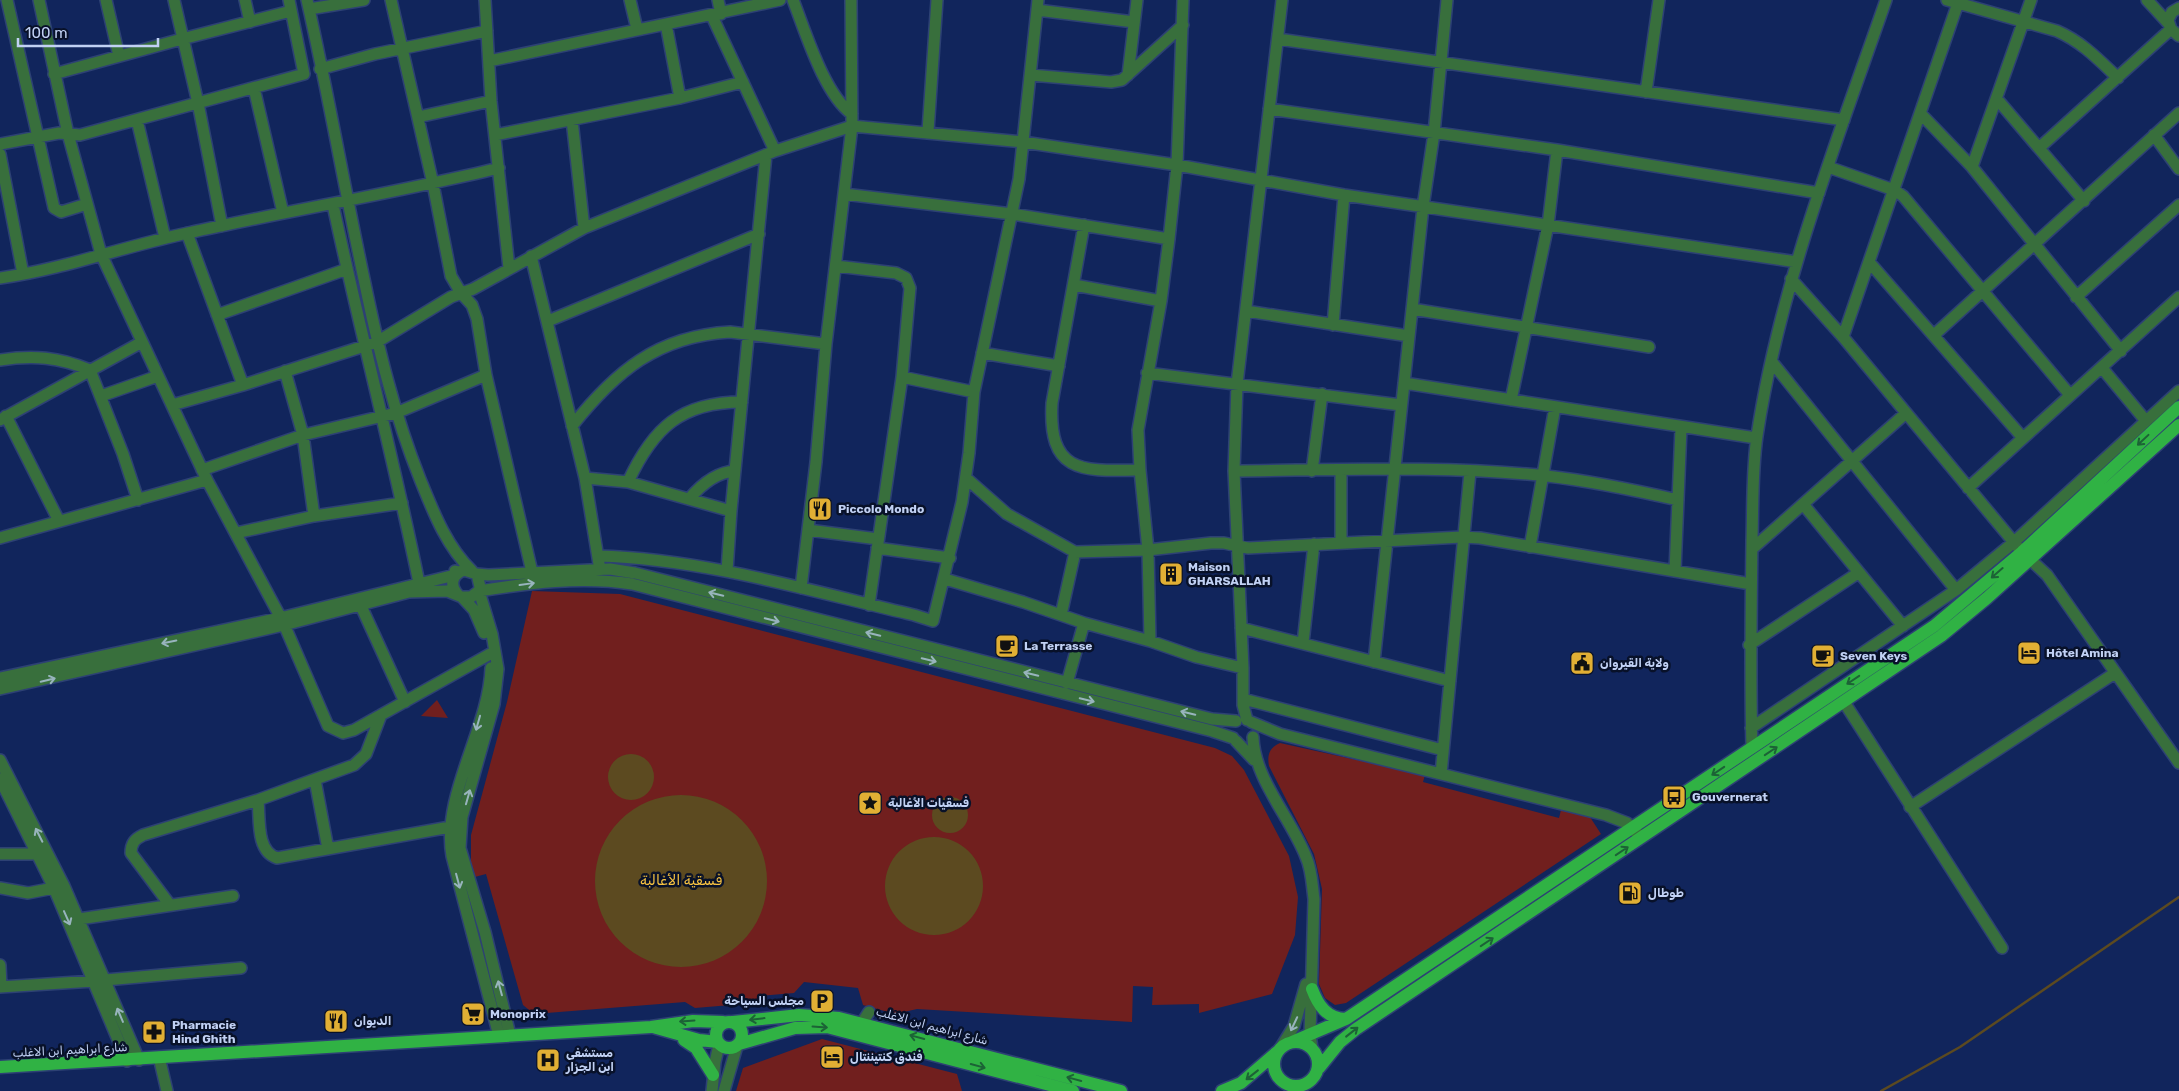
<svg xmlns="http://www.w3.org/2000/svg" width="2179" height="1091" font-family="Rubik,'Noto Naskh Arabic',sans-serif">
	<style>
		.green { fill: #711f1e }
		.water { fill: #5c4a20 }
		.lines { fill: none; stroke-linecap: round; stroke-linejoin: round }
		.stream { stroke: #5c4a20; stroke-width: 2.5 }
		.minor-casing { stroke: #2d4174; stroke-width: 14 }
		.major-casing { stroke: #2d4174; stroke-width: 15 }
		.minor { stroke: #386f3c; stroke-width: 11 }
		.major { stroke: #30b244; stroke-width: 12 }
		.oneway { stroke: #1c6236 }
		.oneway2 { stroke: #98b4bd }
		.labels { text-anchor: middle; dominant-baseline: central; stroke-width: 5; stroke-linejoin: round; paint-order: stroke }
		.poi-label { font-size: 12px; font-weight: bold; fill: #c1d1f4; stroke: #081129; text-anchor: start }
		.street-label { font-size: 12px; fill: #c1d1f4; stroke: #081129 }
		.water-label { font-size: 14px; font-style: italic; fill: #f9c442; stroke: #081129 }
	</style>
	<rect width="100%" height="100%" fill="#11255c"/>
	<path class="green" d="M532,591L620,594L1215,748L1232,756L1244,770L1289,856L1298,897L1295,935L1272,994L1199,1013V1004L1152,1005L1153,987L1133,986L1132,1022L917,1009L895,1014L863,1005L858,988L804,982L794,993L759,996L755,1003L695,1008L685,1002L534,1014L523,1005L486,874L471,878V835L507,702Z
		M437,700L448,718L421,716Z
		M1280,743L1425,775L1423,782L1559,818L1561,810L1590,817L1601,834L1346,1003L1335,1005L1325,998L1319,984L1322,889L1314,854L1269,766C1267,755 1269,748 1280,743Z
		M822,1039L957,1074L962,1091H736L743,1068Z"/>
	<path class="water" d="M608 777a23 23 0 1 1 46 0a23 23 0 1 1-46 0Z
		M595 881a86 86 0 1 1 172 0a86 86 0 1 1-172 0Z
		M932 815a18 18 0 1 1 36 0a18 18 0 1 1-36 0Z
		M885 886a49 49 0 1 1 98 0a49 49 0 1 1-98 0Z"/>
	<g class="lines">
		<path class="stream" d="M1881,1091L1960,1047L2179,897"/>
		<g class="minor-casing">
			<path id="minor" d="M7,0L54,208L61,212L87,204
				M39,0L68,134L101,254L207,480L283,622L328,726L343,733L354,730L490,654
				M106,0L119,56
				M174,0L198,103L222,226
				M245,0L250,22
				M307,0C328,92 344,186 364,279C378,347 394,414 420,479C433,511 446,546 472,571
				M391,0L433,184L451,276L461,293L472,305L477,319L486,375L532,572
				M485,0L491,101L509,268
				M630,0L637,29
				M718,0L721,14
				M793,0C806,33 824,94 852,114
				M1947,0L2057,31C2082,42 2098,59 2118,78
				M2147,0L2169,24
				M2179,8L2172,12L2168,20L2171,29L2179,36
				M309,9L364,0
				M1037,10L1134,22
				M712,16L775,151
				M666,24L680,98
				M1278,39L1844,120
				M489,61L780,0
				M320,69L375,54L487,31
				M54,74L182,39L291,11
				M1031,75L1111,82L1122,80L1183,25
				M1128,75L1137,0
				M254,88L283,213
				M1646,92L1659,0
				M1997,99L2084,201
				M1269,109L1557,150L1819,193
				M1921,114L1972,167L2121,351
				M418,117L491,101
				M137,120L165,238
				M572,120L584,228
				M928,131L937,0
				M495,135L680,98L743,82
				M2154,135L2179,169
				M0,144L59,133L80,135L304,74L289,0
				M2039,148L2171,29
				M0,154L23,274
				M1828,167L1894,190L1903,196L2070,395
				M1972,167L2031,0
				M844,194L1012,214L1169,239
				M333,205C360,331 393,456 419,583
				M1084,225L1052,403C1048,474 1082,471 1140,470
				M187,233L243,385
				M531,256L585,478L599,564
				M1870,263L2023,438
				M836,266L896,273L906,278L910,288L902,377L869,605
				M0,278C64,269 125,246 188,233C291,210 396,193 499,168
				M1791,279L1843,337L2022,552L2047,575L2179,763
				M1074,285L1161,301
				M2076,297L2179,205
				M1412,309L1649,347
				M1246,311L1409,336
				M217,315L347,269
				M548,321L759,234
				M1333,325L1344,195
				M1934,335L2179,113
				M1843,337L1958,3
				M982,353L1059,366
				M0,360C33,355 59,357 90,370L123,454L138,500
				M1772,362L1956,590
				M2102,368L2146,421
				M285,371L303,435L314,516
				M1147,373L1401,405
				M902,377L974,392
				M1404,383L1756,438
				M101,396L158,376
				M1511,400L1548,225L1557,150
				M172,405L243,385L377,342L451,297L473,289L584,228L775,151L852,126L1023,142L1177,165L1344,195L1797,262
				M6,416L59,521
				M0,420L142,342
				M572,426C615,372 657,336 730,332L826,344
				M202,470L303,435L396,413L486,375
				M1341,470V543
				M1234,471C1338,470 1443,465 1547,476C1591,481 1634,490 1678,500
				M1312,471L1322,394
				M585,478L628,482L731,511
				M966,478L1007,514L1075,552L1148,550L1211,543H1224L1248,548L1462,537L1480,538L1751,584
				M628,482C653,428 681,402 742,402
				M1968,488L2179,297
				M689,499C701,485 716,472 735,471
				M1803,504L1903,626
				M808,530L878,539
				M236,533L314,516L402,503
				M0,538L207,480
				M1530,547L1555,407
				M877,548L950,558
				M1752,549L1905,414
				M598,556C705,559 810,591 914,615L933,621L962,502L969,453L974,392L1019,179L1038,0
				M727,571L731,511L766,155
				M1675,571L1681,428
				M477,574L488,575L610,569L635,573L1212,719L1236,721
				M945,579L1023,602L1084,623L1150,641L1196,657L1243,668
				M801,588L816,462L826,344L852,126L851,0
				M462,597L474,610L484,633
				M361,606L405,702
				M1061,615L1075,552
				M1241,628L1450,681
				M1150,641L1148,550L1140,470L1138,430L1161,301L1169,239L1177,165L1183,0
				M1303,643L1314,544
				M1749,645L1858,573
				M1374,662L1423,207L1434,133L1447,0
				M491,668C489,728 441,796 452,856L499,1036
				M0,678L280,618L455,575V571
				M1067,683L1084,623
				M0,689L284,625L409,592L447,591L462,597H471L479,591L480,587L477,574L464,570C452,574 449,585 458,595
				M1243,699L1443,750
				M1844,702L2002,948
				M1247,720L1243,705V668L1234,471L1237,384L1282,0
				M1251,722L1280,734L1606,815L1627,823L1637,833
				M1751,728L1956,590L2014,542L2179,391
				M1253,737C1254,779 1291,818 1306,857C1312,870 1312,885 1314,899L1310,1035L1312,1048
				M1236,741L1254,760
				M1752,748C1750,679 1751,610 1752,540C1753,506 1752,470 1757,436C1779,288 1837,141 1886,0
				M0,760L64,886L139,1060
				M1441,774L1470,472
				M0,779L54,888L127,1061
				M315,780L328,849
				M258,800C260,820 256,851 277,858L450,827L457,828
				M1910,807L2115,673
				M0,854H43
				M0,888L28,893L54,888
				M170,905L131,853C131,843 135,839 143,835L258,800L354,765L366,754L381,715
				M79,919L233,896
				M0,965L1,987
				M0,987L94,981L241,968
				M862,1023L869,1012
				M510,1035L485,932L460,848L462,817L494,704L498,669L492,634L479,591C529,583 581,576 632,584L1212,731L1233,738
				M1280,1049L1294,1026L1306,984
				M159,1057L167,1091
				M712,1091L715,1062L719,1045
				M724,1091L737,1046"/>
		</g>
		<g class="major-casing">
			<path id="major" d="M1312,989C1318,1005 1327,1019 1346,1019
				M716 1035a13 13 0 1 1 26 0a13 13 0 1 1-26 0Z
				M733,1022L799,1015L839,1018L1121,1091
				M653,1027L699,1040L718,1042
				M684,1040L696,1048L713,1075
				M1274 1064a22 22 0 1 1 44 0a22 22 0 1 1-44 0Z
				M1292,1042L1346,1019L1934,626L2022,552L2179,407
				M739,1044L795,1028L827,1027L1073,1091
				M0,1067L651,1027L693,1021L723,1022
				M1319,1068L1340,1042L1356,1029L1941,636L1987,598L2179,425
				M1222,1091L1241,1083L1277,1052"/>
		</g>
		<use href="#minor" class="minor"/>
		<use href="#major" class="major"/>
	</g>
	<defs><path id="oneway-shaft" d="M-6 0H5M1.5-3L5.5 0L1.5 3" fill="none" stroke-width="1.6" stroke-linecap="round" stroke-linejoin="round" transform="scale(1.25)"/></defs>
	<g class="oneway">
		<use href="#oneway-shaft" transform="translate(2143 440) rotate(137)"/>
		<use href="#oneway-shaft" transform="translate(1997 573) rotate(139)"/>
		<use href="#oneway-shaft" transform="translate(1853 680) rotate(146)"/>
		<use href="#oneway-shaft" transform="translate(1771 751) rotate(-34)"/>
		<use href="#oneway-shaft" transform="translate(1718 771) rotate(146)"/>
		<use href="#oneway-shaft" transform="translate(1622 851) rotate(-34)"/>
		<use href="#oneway-shaft" transform="translate(1487 942) rotate(-34)"/>
		<use href="#oneway-shaft" transform="translate(757 1019) rotate(173)"/>
		<use href="#oneway-shaft" transform="translate(687 1021) rotate(176)"/>
		<use href="#oneway-shaft" transform="translate(820 1027) rotate(4)"/>
		<use href="#oneway-shaft" transform="translate(1352 1032) rotate(-38)"/>
		<use href="#oneway-shaft" transform="translate(917 1037) rotate(-165)"/>
		<use href="#oneway-shaft" transform="translate(978 1066) rotate(15)"/>
		<use href="#oneway-shaft" transform="translate(1252 1075) rotate(142)"/>
		<use href="#oneway-shaft" transform="translate(1074 1079) rotate(-165)"/>
	</g>
	<g class="oneway2">
		<use href="#oneway-shaft" transform="translate(527 584) rotate(-8)"/>
		<use href="#oneway-shaft" transform="translate(716 594) rotate(-166)"/>
		<use href="#oneway-shaft" transform="translate(772 620) rotate(14)"/>
		<use href="#oneway-shaft" transform="translate(873 634) rotate(-166)"/>
		<use href="#oneway-shaft" transform="translate(169 642) rotate(168)"/>
		<use href="#oneway-shaft" transform="translate(929 660) rotate(14)"/>
		<use href="#oneway-shaft" transform="translate(1031 674) rotate(-166)"/>
		<use href="#oneway-shaft" transform="translate(48 680) rotate(-13)"/>
		<use href="#oneway-shaft" transform="translate(1087 700) rotate(14)"/>
		<use href="#oneway-shaft" transform="translate(1188 713) rotate(-166)"/>
		<use href="#oneway-shaft" transform="translate(478 723) rotate(106)"/>
		<use href="#oneway-shaft" transform="translate(468 797) rotate(-74)"/>
		<use href="#oneway-shaft" transform="translate(39 835) rotate(-117)"/>
		<use href="#oneway-shaft" transform="translate(458 881) rotate(75)"/>
		<use href="#oneway-shaft" transform="translate(67 918) rotate(66)"/>
		<use href="#oneway-shaft" transform="translate(500 988) rotate(-105)"/>
		<use href="#oneway-shaft" transform="translate(120 1015) rotate(-113)"/>
		<use href="#oneway-shaft" transform="translate(1294 1024) rotate(115)"/>
	</g>
	<defs>
		<g id="restaurant-square" transform="scale(1.25)"><rect x="-9" y="-9" width="18" height="18" rx="4" fill="#e1af34" stroke="#081129"/><path d="M-5-6h1v4h1v-4h1v4h1v-4h1v5L-1.5 .5V6h-2V.5L-5-1ZM5-6V6H3V1.5H1.5Q1.5-4 5-6Z" fill="#111"/></g>
		<g id="building-square" transform="scale(1.25)"><rect x="-9" y="-9" width="18" height="18" rx="4" fill="#e1af34" stroke="#081129"/><path d="M-4-6H4V6H1V3H-1V6H-4ZM-2.5-4.3h1.7v1.8h-1.7ZM.8-4.3h1.7v1.8H.8ZM-2.5-1h1.7V.8h-1.7ZM.8-1h1.7V.8H.8Z" fill="#111"/></g>
		<g id="cafe-square" transform="scale(1.25)"><rect x="-9" y="-9" width="18" height="18" rx="4" fill="#e1af34" stroke="#081129"/><path d="M-5.5-4.5H6V0H3Q3 3.5 0 3.5H-2.5Q-5.5 3.5-5.5 0ZM3-3.2v2h1.7v-2ZM-6 4.5H4V6H-6Z" fill="#111"/></g>
		<g id="hotel-square" transform="scale(1.25)"><rect x="-9" y="-9" width="18" height="18" rx="4" fill="#e1af34" stroke="#081129"/><path d="M-6-4.5h1.5V1H6V5H4.5V3h-9V5H-6ZM-4 0a1.8 1.8 0 1 1 3.6 0ZM.5 0V-2.5h3Q6-2.5 6 0Z" fill="#111"/></g>
		<g id="civic-square" transform="scale(1.25)"><rect x="-9" y="-9" width="18" height="18" rx="4" fill="#e1af34" stroke="#081129"/><path d="M-.6-6.5H3V-4.5H.6V-3L4-1V1h2V6H-6V1h2V-1L-.6-3ZM-1.2 2.5V6h2.4V2.5Z" fill="#111"/></g>
		<g id="bus-square" transform="scale(1.25)"><rect x="-9" y="-9" width="18" height="18" rx="4" fill="#e1af34" stroke="#081129"/><path d="M-5-6H5V4H4V6H2V4H-2V6H-4V4H-5ZM-3.5-4V0h7V-4ZM-3.5 1.2v1.5H-2V1.2ZM2 1.2v1.5H3.5V1.2Z" fill="#111"/></g>
		<g id="sight-square" transform="scale(1.25)"><rect x="-9" y="-9" width="18" height="18" rx="4" fill="#e1af34" stroke="#081129"/><path d="M0-6L1.8-2.2L6-1.7L2.9 1.2L3.7 5.4L0 3.3L-3.7 5.4L-2.9 1.2L-6-1.7L-1.8-2.2Z" fill="#111"/></g>
		<g id="fuel-square" transform="scale(1.25)"><rect x="-9" y="-9" width="18" height="18" rx="4" fill="#e1af34" stroke="#081129"/><path d="M-5.5-6h7V0h2V4h1.3V-2.5L3-4.5l.8-.8L6-3V5H2.5V1h-1V6h-7ZM-4.2-4.7v3.2H.2V-4.7Z" fill="#111"/></g>
		<g id="parking-square" transform="scale(1.25)"><rect x="-9" y="-9" width="18" height="18" rx="4" fill="#e1af34" stroke="#081129"/><path d="M-3.5-5.5H1a3.5 3.5 0 0 1 0 7H-1V5.5H-3.5ZM-1-3.4V-.6H.8a1.4 1.4 0 0 0 0-2.8Z" fill="#111"/></g>
		<g id="supermarket-square" transform="scale(1.25)"><rect x="-9" y="-9" width="18" height="18" rx="4" fill="#e1af34" stroke="#081129"/><path d="M-6-5.5h2.5l.6 2H6L4.5 2H-2.5L-4.4-4H-6ZM-1.5 3.2a1.3 1.3 0 1 0 .1 0ZM3 3.2a1.3 1.3 0 1 0 .1 0Z" fill="#111"/></g>
		<g id="pharmacy-square" transform="scale(1.25)"><rect x="-9" y="-9" width="18" height="18" rx="4" fill="#e1af34" stroke="#081129"/><path d="M-2-6h4v4h4v4h-4v4h-4v-4h-4v-4h4Z" fill="#111"/></g>
		<g id="hospital-square" transform="scale(1.25)"><rect x="-9" y="-9" width="18" height="18" rx="4" fill="#e1af34" stroke="#081129"/><path d="M-5-5h3v3.5h4V-5h3V5h-3V1.5h-4V5h-3Z" fill="#111"/></g>
	</defs>
	<g fill-rule="evenodd">
		<use href="#restaurant-square" x="820" y="509"/>
		<use href="#building-square" x="1171" y="574"/>
		<use href="#cafe-square" x="1007" y="646"/>
		<use href="#hotel-square" x="2029" y="653"/>
		<use href="#cafe-square" x="1823" y="656"/>
		<use href="#civic-square" x="1582" y="663"/>
		<use href="#bus-square" x="1674" y="797"/>
		<use href="#sight-square" x="870" y="803"/>
		<use href="#fuel-square" x="1630" y="893"/>
		<use href="#parking-square" x="822" y="1001"/>
		<use href="#supermarket-square" x="473" y="1014"/>
		<use href="#restaurant-square" x="336" y="1021"/>
		<use href="#pharmacy-square" x="154" y="1032"/>
		<use href="#hotel-square" x="832" y="1057"/>
		<use href="#hospital-square" x="548" y="1060"/>
	</g>
	<g class="labels">
		<g class="poi-label">
			<text x="838" y="509">Piccolo Mondo</text>
			<text x="1188" y="567">Maison<tspan x="1188" dy="14">GHARSALLAH</tspan></text>
			<text x="1024" y="646">La Terrasse</text>
			<text x="2046" y="653">Hôtel Amina</text>
			<text x="1840" y="656">Seven Keys</text>
			<text x="1600" y="663">ولاية القيروان</text>
			<text x="1692" y="797">Gouvernerat</text>
			<text x="888" y="803">فسقيات الأغالبة</text>
			<text x="1648" y="893">طوطال</text>
			<text x="804" y="1001" text-anchor="end">مجلس السياحة</text>
			<text x="490" y="1014">Monoprix</text>
			<text x="354" y="1021">الديوان</text>
			<text x="172" y="1025">Pharmacie<tspan x="172" dy="14">Hind Ghith</tspan></text>
			<text x="566" y="1053">مستشفى<tspan x="566" dy="14">ابن الجزار</tspan></text>
			<text x="850" y="1057">فندق كنتيننتال</text>
		</g>
		<g class="street-label">
			<text transform="translate(932 1026) rotate(15)">شارع ابراهيم ابن الاغلب</text>
			<text transform="translate(70 1050) rotate(-3)">شارع ابراهيم ابن الاغلب</text>
		</g>
		<g class="water-label">
			<text x="681" y="880">فسقية الأغالبة</text>
		</g>
	</g>
	<path d="M18 38v8h140v-8" fill="none" stroke="#c1d1f4" stroke-width="2.5"/>
	<text x="25" y="38" font-size="15" fill="#c1d1f4" stroke="#081129" stroke-width="4" paint-order="stroke">100 m</text>
</svg>
